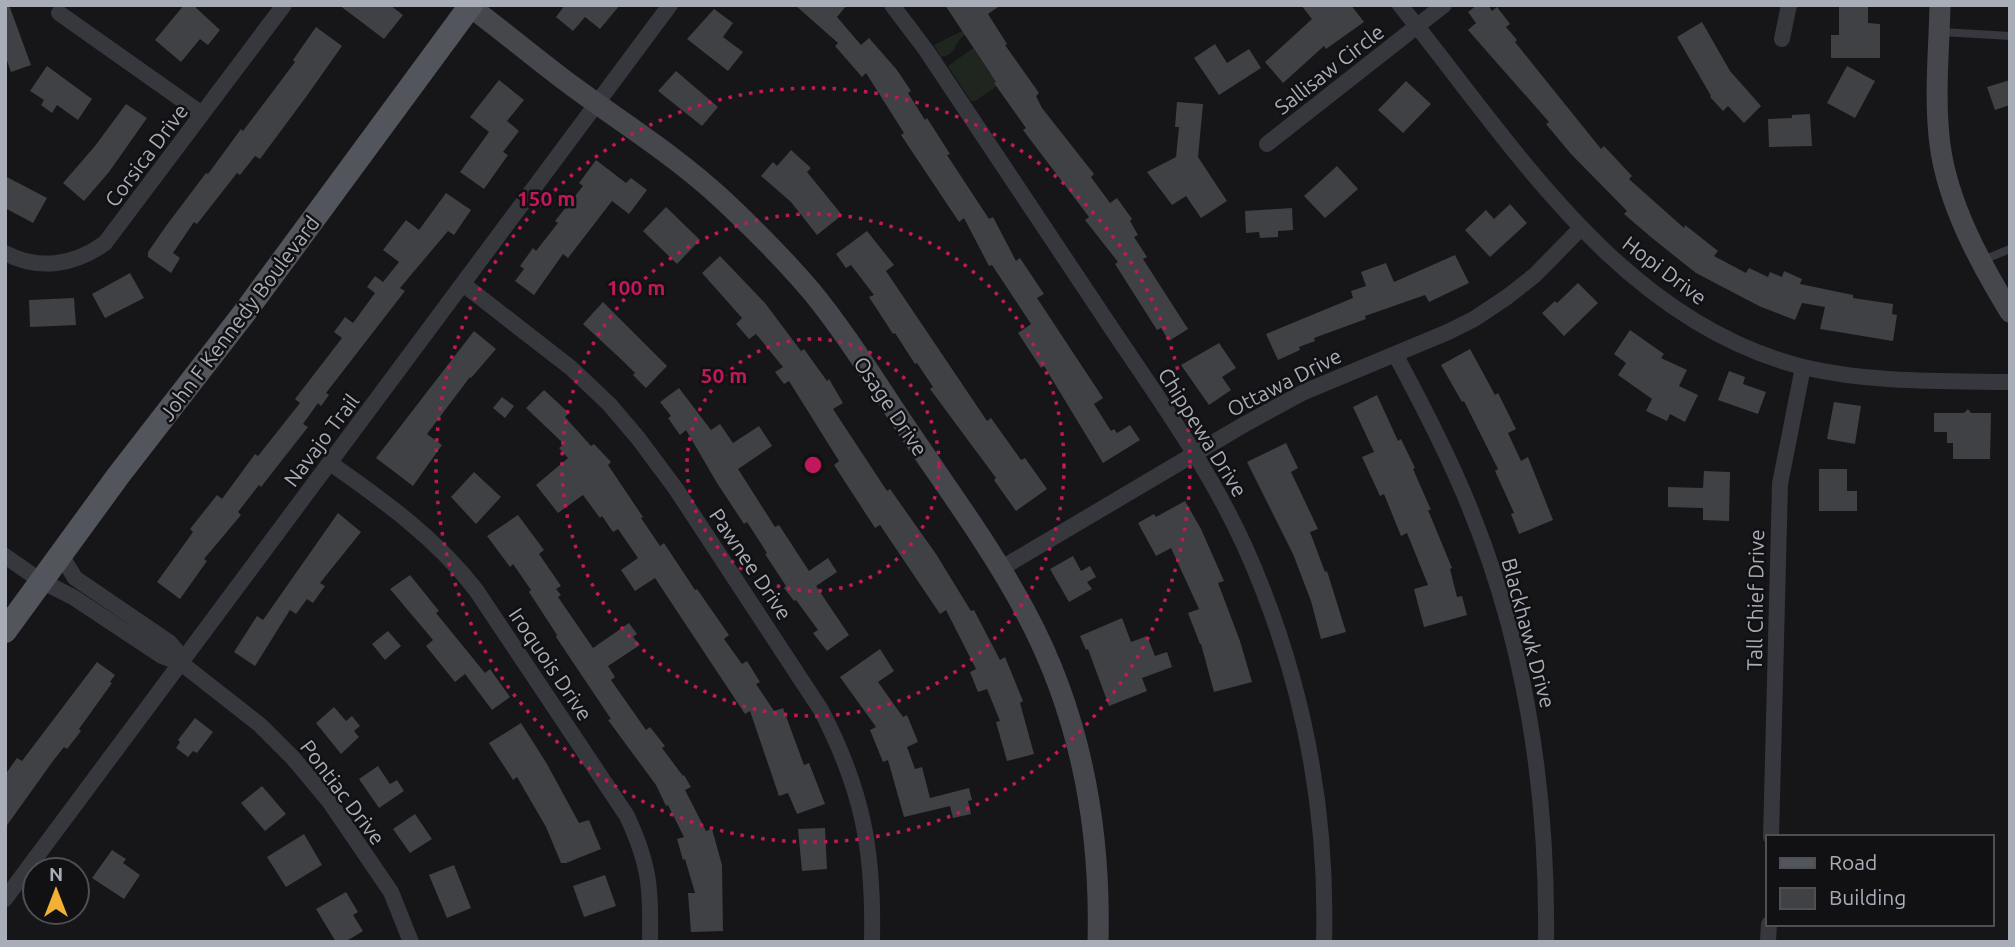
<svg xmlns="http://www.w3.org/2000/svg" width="2015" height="947" font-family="Ubuntu,sans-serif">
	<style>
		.green { fill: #1e261f }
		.building { fill: #404145 }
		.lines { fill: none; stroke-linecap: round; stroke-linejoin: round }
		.lane { stroke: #37383d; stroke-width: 8 }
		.street { stroke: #37383d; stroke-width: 16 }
		.secondary { stroke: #45474d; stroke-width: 21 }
		.primary { stroke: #53555c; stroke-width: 24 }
		.ring { fill: none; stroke: #c2185b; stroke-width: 3.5; stroke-dasharray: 3.5 7 }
		.labels { text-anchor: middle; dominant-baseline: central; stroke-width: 5; stroke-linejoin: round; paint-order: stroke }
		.street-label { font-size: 21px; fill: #a8adb8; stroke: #111113 }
		.centre { fill: #c2185b; stroke: #111113; stroke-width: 3.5 }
		.ring-label { font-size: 21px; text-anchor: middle; font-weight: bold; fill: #c2185b; stroke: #111113; stroke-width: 5; stroke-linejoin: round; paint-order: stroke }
	</style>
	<rect width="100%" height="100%" fill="#161618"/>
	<path class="green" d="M977,27C972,31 961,36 958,42C953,50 953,55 941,57L934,45L962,31Z
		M973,48L991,75L1013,70L995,83L996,87L975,101H971L948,66Z"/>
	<path class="building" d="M5,5H9L31,65L11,72L5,55Z
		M184,5H193L220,30L208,45L200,39L181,62L155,40Z
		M339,5H390L403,15L384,39Z
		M565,5H620L600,29L585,17L573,31L556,17Z
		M795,5H847L837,17L861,45L869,38L897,70L911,91L908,93L925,120L927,118L950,154L947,155L989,219L993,217L1016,261L1020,258L1044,294L1037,298L1103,398L1094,404L1111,431L1114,429L1117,433L1130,425L1140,440L1103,463L1044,366L1041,368L1018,333L1031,324L992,265L989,266L964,218L959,222L901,135L904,133L866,73L862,77L835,46L838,43Z
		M945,5H1001L988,14L1007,44L1005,45L1039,93L1036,96L1042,108L1094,174L1091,177L1110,203L1117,198L1132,219L1130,221L1138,235L1134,237L1147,257L1143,259L1188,329L1169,341L1161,328L1157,330L1115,264L1118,262L1085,220L1089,217L1023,130L1026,128L994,83L996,82Z
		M1301,5H1351L1364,22L1326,49L1324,46L1283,83L1265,62L1312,19Z
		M1477,5H1488L1492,11L1497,7L1510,24L1506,27L1517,40L1515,42L1601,149L1604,146L1632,176L1629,179L1684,228L1685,225L1718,251L1714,256L1746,273L1749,268L1768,277L1770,272L1782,277L1784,271L1802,279L1800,284L1853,295V298L1893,304L1892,314L1897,315L1893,341L1820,329L1825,307L1802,303L1795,320L1759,306L1696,273L1652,238L1624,214L1627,211L1571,154L1546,124L1549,122L1468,30L1476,23L1468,12Z
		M1839,5H1868V23L1880,24V58H1831V35H1839Z
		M714,9L733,23L723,37L743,52L728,71L687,39Z
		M1702,22L1730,71L1761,106L1744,123L1728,106L1723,111L1710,97L1711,96L1677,37Z
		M316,27L342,46L306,97L260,159L255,156L240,175L237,173L197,224L194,222L173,253L180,258L171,273L148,257V252L166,226L206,173L208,174L241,129L243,131L295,62L293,60Z
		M1215,44L1227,63L1249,49L1261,68L1219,95L1194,58Z
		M47,66L92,99L78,120L57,105L52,113L41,105L44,100L30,91Z
		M1847,66L1875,81L1855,118L1827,103Z
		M676,71L718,107L702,126L658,91Z
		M499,80L524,100L507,121L519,131L503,152L508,155L484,189L460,172L489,132L470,117Z
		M2010,80V105L1995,110L1987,87Z
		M1406,81L1431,104L1403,133L1378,110Z
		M1177,102L1203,104L1198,157L1227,201L1201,218L1186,196L1172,205L1147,172L1176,157L1179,127H1175Z
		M126,104L147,118L109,172L84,201L63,183L95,146Z
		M1810,114L1812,146L1769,147L1768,119L1792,118V115Z
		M791,150L811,168L807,172L842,215L817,235L791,202L761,176L773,162L777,166Z
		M596,160L626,183L631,178L647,190L629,214L612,201L568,258L563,254L534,295L515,281L524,269L520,266L533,248L536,251L558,223L555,221L583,186L579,183Z
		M1337,166L1358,189L1325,218L1304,196Z
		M5,176L47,198L33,223L5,208Z
		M446,193L471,210L454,235L448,231L400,288L405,291L326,393L329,395L321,406L318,403L303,424L308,427L261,487L259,485L238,512L241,515L204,559L207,561L180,599L157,582L193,532L190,529L217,495L222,499L255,454L258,456L300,403L295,399L342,338L334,332L345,317L353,323L375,293L367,287L375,276L383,282L399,262L383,250L406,220L419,230Z
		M1510,204L1527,223L1490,257L1465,230L1486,210L1494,219Z
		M666,207L700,240L677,264L643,231Z
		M1292,208L1293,230L1278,231V237L1260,238L1259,232L1246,233L1245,211Z
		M867,231L894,265L886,271L987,421L991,418L1021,460L1025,458L1047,489L1016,511L994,480L996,478L930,389L933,387L917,363L915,364L895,333L893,334L869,297L874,295L851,265L846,268L836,254Z
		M1455,255L1469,283L1429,302L1425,295L1365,316L1366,319L1314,338L1315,341L1299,347L1300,350L1278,360L1266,334L1353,298L1351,291L1366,286L1361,272L1386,263L1394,282Z
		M720,256L765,303L801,351L804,349L827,381L829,379L843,403L833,409L887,491L890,489L936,554L971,611L974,610L1000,660L1005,657L1023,701L1020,703L1034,754L1007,761L996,722L1000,721L987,689L978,692L970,672L976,669L946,610L940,614L880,525L875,528L834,465L839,461L789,381L784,384L775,372L783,367L756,334L749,339L736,324L742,318L702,273Z
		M130,273L144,298L105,318L92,294Z
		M1578,283L1598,303L1564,336L1542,313L1555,301L1557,303Z
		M74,298L76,325L30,327L29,300Z
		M603,302L667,366L646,388L633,375L635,373L624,362L583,324Z
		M1630,330L1664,354L1661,358L1687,370L1679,386L1698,395L1685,422L1670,414L1667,421L1646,411L1652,399L1618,375L1626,363L1614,354Z
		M474,331L496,349L471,378L470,377L427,434L442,445L413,486L376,458Z
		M1219,343L1236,368L1222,377L1231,390L1209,405L1181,365Z
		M1470,349L1495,395L1498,393L1516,429L1508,433L1521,461L1528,457L1553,520L1519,534L1511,514L1514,513L1495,471L1498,469L1464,401L1462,402L1441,365Z
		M1729,371L1745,377L1743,384L1766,392L1758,414L1718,400Z
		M679,388L711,430L720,424L733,443L759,426L772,446L738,469L775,527L779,525L809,571L828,558L837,572L816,586L849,635L827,651L813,633L818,630L796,600L794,601L784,588L786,586L765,554L767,553L747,522L744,524L717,483L686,430L680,435L668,418L671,416L660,402Z
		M544,390L569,413L565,417L591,446L594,444L611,462L608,465L643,517L641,518L660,546L664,543L695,590L697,589L729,635L724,639L742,664L747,661L760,682L756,684L774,711L783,708L804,765L809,763L825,804L797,814L788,793L779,796L750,711L745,714L655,578L635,591L621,570L638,558L618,529L613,532L602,516L600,518L583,495L558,513L536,485L568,458L559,448L564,444L526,408Z
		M1377,395L1398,441L1401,439L1415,468L1413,469L1431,510H1428L1452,568L1450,569L1457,597L1462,596L1467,615L1424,627L1414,589L1428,585L1407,533L1401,536L1384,494L1380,496L1362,457L1374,452L1353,407Z
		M502,397L514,406L505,418L493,408Z
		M1834,402L1861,406L1855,444L1827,439Z
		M1968,409L1971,413H1991L1990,459H1953V443H1947V432H1934V413H1964Z
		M1286,443L1298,468L1291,472L1318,529L1310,532L1325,572L1327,571L1346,632L1321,639L1311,601L1293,554L1247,462Z
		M1819,469H1847V491H1857V511H1819Z
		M1704,471L1730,472L1729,521L1703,520V508L1668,507V487L1703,488Z
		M474,472L501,497L476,524L451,497Z
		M1185,501L1201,529L1224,581L1218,583L1240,641L1252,682L1214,692L1201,644H1200L1188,613L1199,609L1171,548L1156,556L1138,523L1154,514L1156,517Z
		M338,513L361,532L320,583L325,586L313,603L307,599L296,614L290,610L255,666L234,652L257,616L263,620Z
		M518,515L544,550L539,554L561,586L556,589L561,595L558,597L593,648L629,623L637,634L633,637L640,645L608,666L615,677L611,680L646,730L650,727L665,746L662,748L683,776L684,775L691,787L685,790L706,831L712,829L722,865L723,931L691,932L688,893H695L685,859L683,860L677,839L684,837L668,805L666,806L656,785L608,720L611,719L556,637L557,635L529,592L531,590L513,564L510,567L487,536Z
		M1073,556L1081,571L1090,566L1096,577L1087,582L1092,589L1069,602L1050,569Z
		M410,575L439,611L436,613L485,673L490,669L510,697L492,710L465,674L455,682L426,646L433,640L390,589Z
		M1122,618L1131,642L1147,636L1155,656L1167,652L1172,667L1142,678L1147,691L1109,706L1088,649L1086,650L1080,636Z
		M388,631L401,646L385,660L372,644Z
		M880,649L894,671L878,682L903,717L907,715L918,742L907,747L915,769L922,767L930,798L969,788L972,800L968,801L971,814L953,818L950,806L904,817L888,760L883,762L870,730L876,727L840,677Z
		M97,662L115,675L110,682L112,683L79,729L81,731L67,749L64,747L53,761L5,828V775L17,758L22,761Z
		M334,707L346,721L352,716L360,726L354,731L359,737L341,754L316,723Z
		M195,718L213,732L197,753L193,751L188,757L176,748L180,742L178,740Z
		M521,723L547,764L579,823L589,820L601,849L566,863H561L546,827L517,777L513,780L489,743Z
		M378,766L390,784L397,780L404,791L379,808L359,779Z
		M262,786L286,814L265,831L241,803Z
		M415,814L432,839L410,853L393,829Z
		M825,828L827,869L802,871L798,829Z
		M304,834L322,865L286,887L267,857Z
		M112,850L126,859L123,863L140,875L124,899L92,878Z
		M454,865L471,908L447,918L429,875Z
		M605,875L616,906L584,917L573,886Z
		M346,892L358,912L353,915L363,931L345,942H336L316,909Z"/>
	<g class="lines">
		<path class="lane" d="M1942,32L2010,36
			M1983,260L2010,249"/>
		<path class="street" d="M892,5L926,50C989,145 1053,240 1116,335C1162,403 1211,472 1245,547C1301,672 1328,805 1324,942
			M1400,5C1512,143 1619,321 1803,367C1871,383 1941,381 2010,382
			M59,13L202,114
			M1782,39L1789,5
			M1267,144L1444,5
			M5,253C39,271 75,265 105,243L284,5
			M463,284L571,368L609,404L638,438L676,489L821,710C863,791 874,851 872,942
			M1395,354C1422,404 1448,454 1469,506C1526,645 1548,792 1546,942
			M330,463C383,500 436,538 476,590L627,816C650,866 651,888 650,942
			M61,555L75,578L169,642L176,650L181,663
			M5,556L41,581L73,597L162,656L181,663L260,725L293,758L329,801L391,892L411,942
			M1000,569L1245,424L1304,392L1448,332L1474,319L1507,297L1535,275L1581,228
			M1771,837L1780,484L1803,367
			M5,899L670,5
			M1768,942L1769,924"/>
		<path class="secondary" d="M468,5C503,31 536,59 571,85C621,122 676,156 722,199C753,228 784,259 812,292C848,336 878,386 910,433C949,491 992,549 1025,611C1080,713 1101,827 1098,942
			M1940,5C1939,51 1934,99 1940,145C1948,204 1979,261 2010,312"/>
		<path class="primary" d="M5,631L118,476L245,312L471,5"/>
	</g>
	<g class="ring">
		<circle cx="813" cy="465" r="126"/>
		<circle cx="813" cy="465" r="251"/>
		<circle cx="813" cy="465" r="377"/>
	</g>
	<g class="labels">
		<g class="street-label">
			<text transform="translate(1329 69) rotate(-38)">Sallisaw Circle</text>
			<text transform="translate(146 155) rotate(-53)">Corsica Drive</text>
			<text transform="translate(1665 270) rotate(37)">Hopi Drive</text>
			<text transform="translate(239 318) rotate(-53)">John F Kennedy Boulevard</text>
			<text transform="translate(1284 382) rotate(-27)">Ottawa Drive</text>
			<text transform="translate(891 406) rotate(56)">Osage Drive</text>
			<text transform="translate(1203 432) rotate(58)">Chippewa Drive</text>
			<text transform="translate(321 440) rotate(-53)">Navajo Trail</text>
			<text transform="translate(751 564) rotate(56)">Pawnee Drive</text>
			<text transform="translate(1755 600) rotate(-89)">Tall Chief Drive</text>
			<text transform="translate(1529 633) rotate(75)">Blackhawk Drive</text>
			<text transform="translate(551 664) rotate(56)">Iroquois Drive</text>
			<text transform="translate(343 792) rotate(53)">Pontiac Drive</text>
		</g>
	</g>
	<circle cx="813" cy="465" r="10" class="centre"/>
	<g class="ring-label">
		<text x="546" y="206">150 m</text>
		<text x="636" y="295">100 m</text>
		<text x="724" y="383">50 m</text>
	</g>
	<rect width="2015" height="947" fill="none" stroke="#a8adb8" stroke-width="14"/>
	<rect x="1766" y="835" width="228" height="91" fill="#111113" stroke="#4d4f55" stroke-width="2"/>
	<rect x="1780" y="858" width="35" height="10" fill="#53555c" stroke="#4d4f55" stroke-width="2"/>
	<text x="1829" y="870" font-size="21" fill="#a8adb8">Road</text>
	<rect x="1780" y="888" width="35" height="21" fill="#404145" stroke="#4d4f55" stroke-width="2"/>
	<text x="1829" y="905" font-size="21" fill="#a8adb8">Building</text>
	<g transform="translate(56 891)"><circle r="33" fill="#111113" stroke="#4d4f55" stroke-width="2"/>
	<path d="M0-5L12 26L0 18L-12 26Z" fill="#f2b134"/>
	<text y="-10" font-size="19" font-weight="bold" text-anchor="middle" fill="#a8adb8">N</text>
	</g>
</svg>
